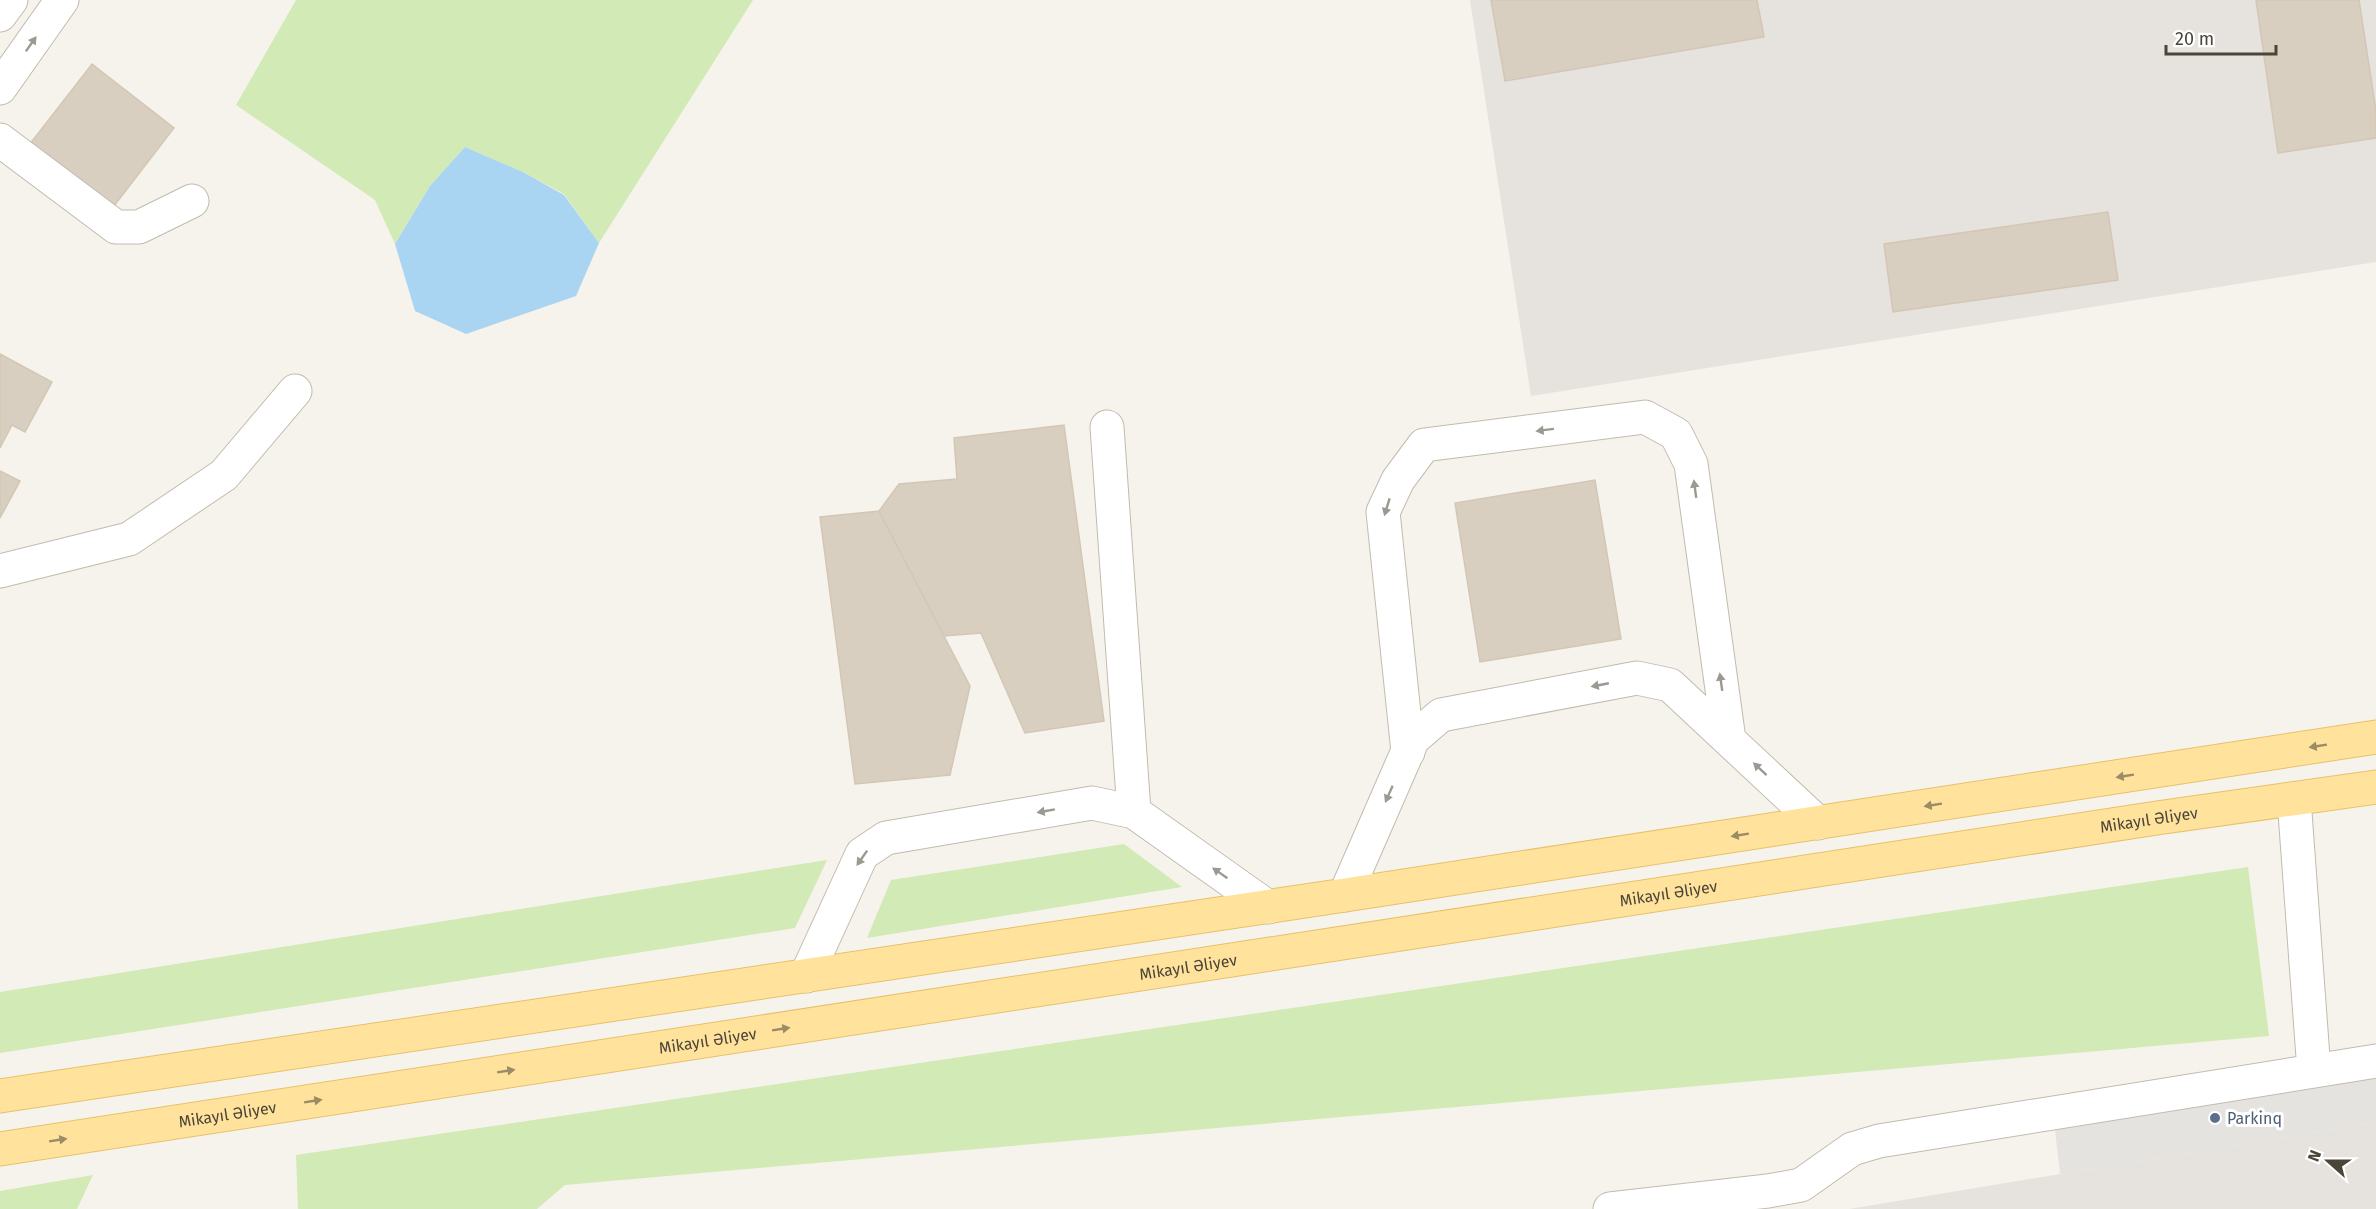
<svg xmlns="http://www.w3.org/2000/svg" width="2376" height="1209" font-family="'Fira Sans',sans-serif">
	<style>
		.industrial { fill: #e6e2dd }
		.green { fill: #d2eab5 }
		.parking { fill: #e5e3e0 }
		.water { fill: #a9d4f2 }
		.building { fill: #d8cfc1; stroke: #d3c7b4; stroke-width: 1.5 }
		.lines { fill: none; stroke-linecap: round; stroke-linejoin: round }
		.minor-casing { stroke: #c2bbae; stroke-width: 35 }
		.major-casing { stroke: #e6c16a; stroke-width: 35 }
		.minor { stroke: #fff; stroke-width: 33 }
		.major { stroke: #ffe39c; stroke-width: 33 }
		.oneway { fill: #9c9892 }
		.oneway2 { fill: #9c8c66 }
		.service-dot { fill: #5c6f8a; stroke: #fff; stroke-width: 2 }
		.labels { text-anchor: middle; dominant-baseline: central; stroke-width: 6; stroke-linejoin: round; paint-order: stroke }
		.street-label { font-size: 16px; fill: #4b4439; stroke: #fff }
		.service-label { font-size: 16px; fill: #4e5e75; stroke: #fff; text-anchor: start }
	</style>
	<rect width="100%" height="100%" fill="#f6f3ec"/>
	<path class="industrial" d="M1470,0H2376V262L1531,396Z
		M2376,1122V1209H1849L2060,1174Z"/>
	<path class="green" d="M296,0H753L599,243L564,194L523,172L465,147L430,186L395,244L375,200L236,105Z
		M1124,844L1182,887L867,938L891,880Z
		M827,860L795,928L0,1053V992Z
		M2248,867L2269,1036L565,1185L537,1209H298L296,1155Z
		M93,1175L77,1209H0V1191Z"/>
	<path class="parking" d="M2376,1061V1122L2060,1174L2053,1113Z"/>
	<path class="water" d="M465,147L523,172L564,195L599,243L576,296L466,334L415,311L395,244L430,186Z"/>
	<path class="building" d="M1491,0H1757L1764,37L1505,81Z
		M2256,0H2359L2376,111V138L2278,153Z
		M92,64L174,128L111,210L29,145Z
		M2108,212L2118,280L1893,312L1884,244Z
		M0,354L52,382L25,432L12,425L0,448Z
		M1064,425L1104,721L1025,733L981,633L944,636L879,511L899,484L957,479L954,438Z
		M0,471L20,481L0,518Z
		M1595,480L1621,639L1480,662L1455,503Z
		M879,511L970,686L950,775L855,784L820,517Z"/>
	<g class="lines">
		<g class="minor-casing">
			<path id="minor" d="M0,15L11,0
				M0,88L62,0
				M0,140L116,227H139L192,201
				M1107,427L1134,812
				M0,571L129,539L224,475L295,391
				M1408,752L1383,512L1398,480L1424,445L1645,417L1676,434L1691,464L1729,740
				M2294,799L2314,1071
				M1345,895L1413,739L1441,715L1637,678L1670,685L1818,823
				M806,976L862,854L886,838L1092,803L1134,812L1268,907
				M1610,1209L1768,1191L1801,1185L1852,1149L1879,1141L2376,1061"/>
		</g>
		<g class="major-casing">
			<g id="major">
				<path d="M0,1096L1345,895L2376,737"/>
				<path id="s1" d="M0,1149L2157,818L2376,787"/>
			</g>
		</g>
		<use href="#minor" class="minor"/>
		<use href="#major" class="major"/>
	</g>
	<defs><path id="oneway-solid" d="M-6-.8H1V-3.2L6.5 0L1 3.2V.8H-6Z" transform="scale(1.5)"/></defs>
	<g class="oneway">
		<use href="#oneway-solid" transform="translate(31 44) rotate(-55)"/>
		<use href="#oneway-solid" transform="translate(1545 430) rotate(173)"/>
		<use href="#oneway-solid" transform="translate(1695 489) rotate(-98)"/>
		<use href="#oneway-solid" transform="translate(1387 507) rotate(107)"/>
		<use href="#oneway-solid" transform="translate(1721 682) rotate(-98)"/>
		<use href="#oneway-solid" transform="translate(1600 685) rotate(169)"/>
		<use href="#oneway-solid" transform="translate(1760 769) rotate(-137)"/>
		<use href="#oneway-solid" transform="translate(1389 794) rotate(114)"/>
		<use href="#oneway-solid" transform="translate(1046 811) rotate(170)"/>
		<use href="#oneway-solid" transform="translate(862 858) rotate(125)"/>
		<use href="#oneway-solid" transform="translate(1220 873) rotate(-145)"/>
	</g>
	<g class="oneway2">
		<use href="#oneway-solid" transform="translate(2318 746) rotate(171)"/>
		<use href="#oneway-solid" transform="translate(2125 776) rotate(171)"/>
		<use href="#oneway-solid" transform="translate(1933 805) rotate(171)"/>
		<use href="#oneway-solid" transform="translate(1740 835) rotate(171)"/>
		<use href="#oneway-solid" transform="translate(781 1029) rotate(-9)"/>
		<use href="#oneway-solid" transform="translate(506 1071) rotate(-9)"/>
		<use href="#oneway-solid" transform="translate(313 1101) rotate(-9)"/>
		<use href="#oneway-solid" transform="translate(58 1140) rotate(-9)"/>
	</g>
	<circle class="service-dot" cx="2215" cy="1118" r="6"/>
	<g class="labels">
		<g class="street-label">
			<text stroke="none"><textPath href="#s1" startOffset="2174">Mikayıl Əliyev</textPath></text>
			<text stroke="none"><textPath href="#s1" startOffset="1688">Mikayıl Əliyev</textPath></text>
			<text stroke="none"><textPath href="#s1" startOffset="1202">Mikayıl Əliyev</textPath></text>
			<text stroke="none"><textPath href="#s1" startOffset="716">Mikayıl Əliyev</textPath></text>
			<text stroke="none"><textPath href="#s1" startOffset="230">Mikayıl Əliyev</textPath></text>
		</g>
		<g class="service-label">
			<text x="2227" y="1118">Parkinq</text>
		</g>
	</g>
	<g transform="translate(2328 1161) rotate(291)" stroke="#ffffff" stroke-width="4.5" paint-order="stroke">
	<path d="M0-4.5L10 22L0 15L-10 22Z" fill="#4b4439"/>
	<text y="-9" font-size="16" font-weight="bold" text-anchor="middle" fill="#4b4439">N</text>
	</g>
	<path d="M2166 45v9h110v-9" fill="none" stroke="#4b4439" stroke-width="3"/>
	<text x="2175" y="45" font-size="18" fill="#4b4439" stroke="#ffffff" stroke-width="4.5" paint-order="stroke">20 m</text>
</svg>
